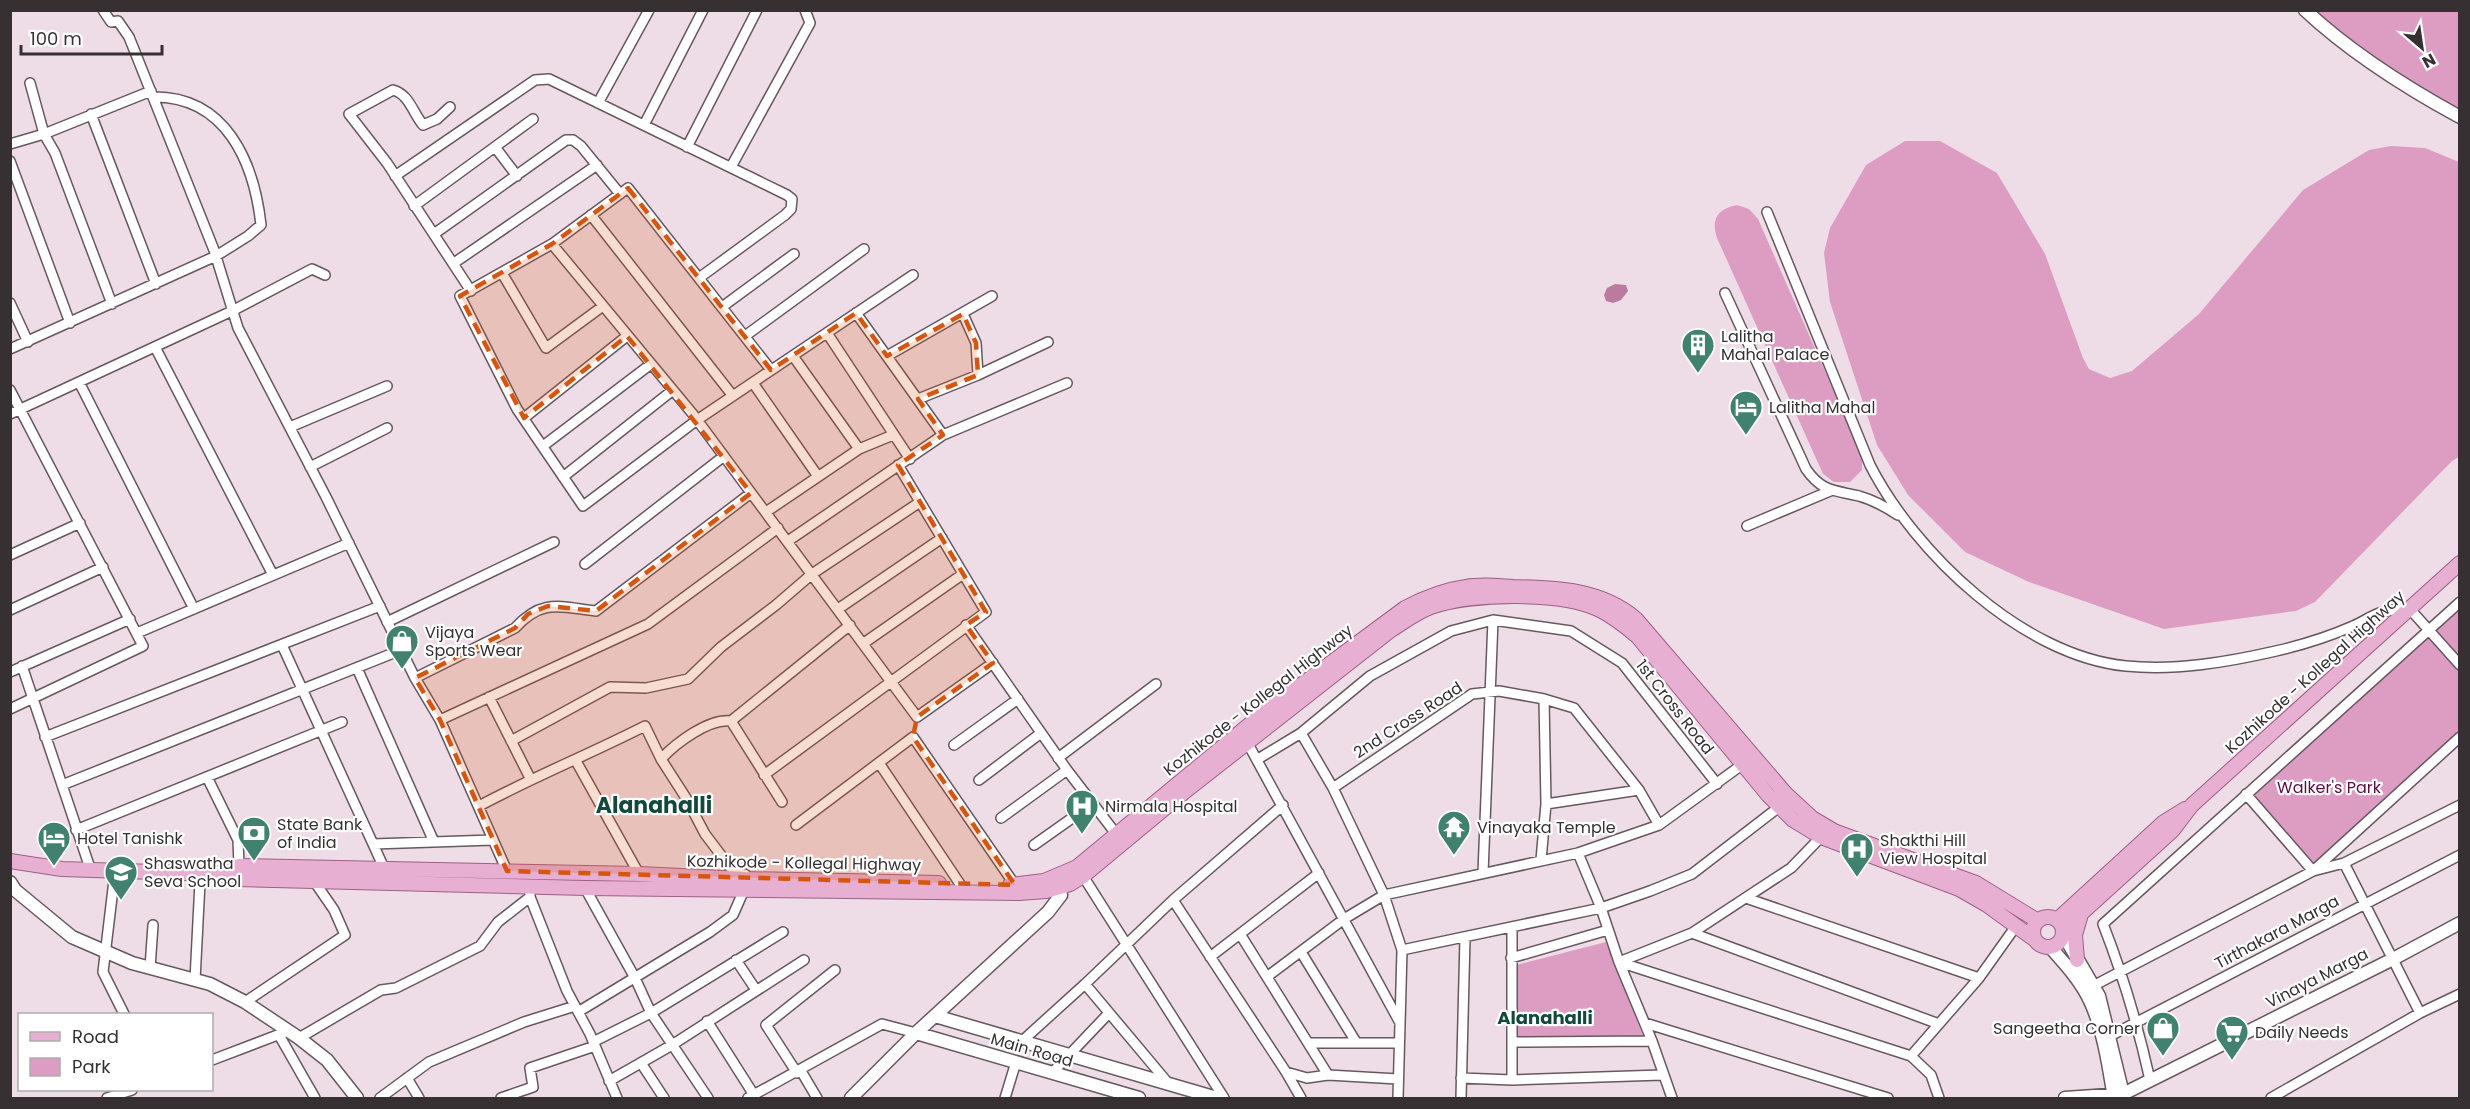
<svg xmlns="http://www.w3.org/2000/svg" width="2470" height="1109" font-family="Poppins,sans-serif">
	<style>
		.green { fill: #dd9dc2 }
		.water { fill: #bb7ba1 }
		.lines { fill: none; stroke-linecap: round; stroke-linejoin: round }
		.street-casing { stroke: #675860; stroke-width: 12 }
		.secondary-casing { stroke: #675860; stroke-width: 15 }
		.primary-casing { stroke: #9f5f86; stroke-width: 16 }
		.street { stroke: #fff; stroke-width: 9 }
		.secondary { stroke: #fff; stroke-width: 12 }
		.primary { stroke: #e7afd1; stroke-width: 14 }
		.marked { fill: #d65510; fill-opacity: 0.2; stroke: #d65510; stroke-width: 4.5; stroke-dasharray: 12 8; stroke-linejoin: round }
		.labels { text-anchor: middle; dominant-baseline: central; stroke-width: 4.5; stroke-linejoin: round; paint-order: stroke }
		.poi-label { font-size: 16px; fill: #363033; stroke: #fff; text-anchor: start }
		.street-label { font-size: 16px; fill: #363033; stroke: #fff }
		.park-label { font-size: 16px; fill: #5c0e44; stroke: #fff }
		.neighbourhood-label { font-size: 18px; font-weight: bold; fill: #13493c; stroke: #fff }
		.district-label { font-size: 22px; font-weight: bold; fill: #13493c; stroke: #fff }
	</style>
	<rect width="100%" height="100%" fill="#eedde7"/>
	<path class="green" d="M2308,11H2459V115L2398,78Z
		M1905,141H1940L1997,173L2045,254L2083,358L2089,369L2110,378L2132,371L2199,314L2303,190L2369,150L2391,146L2425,148L2459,162V457L2452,461L2315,602L2296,611L2164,629L2029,582L1965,552L1908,495L1877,445L1830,302L1824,253L1830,228L1866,165Z
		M1737,205L1749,209L1758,219L1862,455V470L1850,482H1834L1823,474L1717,238C1711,219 1717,209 1737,205Z
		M2459,605V737L2313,871L2246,794Z
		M1606,942L1643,1036L1518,1037L1516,965Z"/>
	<path class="water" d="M1615,284L1626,285L1628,291L1621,300L1613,303L1606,301L1604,295L1607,288Z"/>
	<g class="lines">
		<g class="street-casing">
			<path id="street" d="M103,10L111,22L118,21L129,37L214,250L238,328L326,497L415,678L440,720L507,871
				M30,83L44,134L55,153L112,304
				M598,103L649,10
				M450,107L437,119L423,125C413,113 409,94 393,90L349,114L387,163L471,291
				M91,114L156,284
				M644,125L703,10
				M10,144L44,134L151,91
				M495,147L517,176
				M687,147L757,10
				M10,161L70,323
				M731,167L810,23L805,10
				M395,176L535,80L549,79L787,195L792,199L791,209L785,215L699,278
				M414,206L533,119
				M1767,212L1870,465C1915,553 2023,656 2126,666C2176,671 2228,662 2276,651C2302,645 2328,637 2353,626C2363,622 2372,615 2382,612C2391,610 2401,609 2409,608L2460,665
				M591,215L733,396
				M434,234L566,140H573L581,146L620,194
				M552,244L692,413L917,717L993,663
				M454,263L597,165
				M502,273L546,348L603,306
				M1725,293L1806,469C1822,492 1834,490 1859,496C1873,500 1886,507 1898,515
				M10,303L28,342
				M722,307L794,254
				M856,313L943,435
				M963,314L976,343L978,375
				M827,333L910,459
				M745,336L864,249
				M155,347L273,575
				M10,349L216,256L248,236L261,225C254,162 226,96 153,97
				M793,356L859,449
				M887,356L992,296
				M771,370L628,188L552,244L460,296L517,409L583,506L697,420L913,275
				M79,382L194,609
				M753,383L817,475
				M10,390L143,646L10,709
				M918,399L978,375L1048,342
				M10,414L232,311L312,269L325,275
				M524,418L627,336
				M290,427L387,386
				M543,446L651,364
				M310,467L387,428
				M563,477L673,390
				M766,512L859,449L893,435
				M1747,526L1830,491
				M788,541L943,435L1067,383
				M10,555L80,523
				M585,564L724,456
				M838,609L942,538
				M10,610L103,567
				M387,622L554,542
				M966,625L1067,770L1120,839
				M137,633L349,543
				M864,643L963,574
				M282,645L384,868
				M22,666L91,871
				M357,668L434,842
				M10,672L130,619
				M415,678L515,628C542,598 560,607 596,611L751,493
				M489,697L531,780
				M440,720L648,624L778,528
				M731,721L782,802
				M1301,733L1333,788L1384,895L1402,950L1398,1098
				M45,737L380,606
				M511,741L610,687L646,688L688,679L721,647L776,605L812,574L920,502
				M1247,742L1399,1021
				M954,745L1018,699
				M1058,758L1156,684
				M661,759C676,743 709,718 731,721L850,625
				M1258,759L1301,733L1370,676L1451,631L1493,620L1571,631L1622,663L1717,784
				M576,761L639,874
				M879,763L960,884
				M764,775L986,612L898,465
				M207,777L238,840L239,866
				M979,780L1041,733
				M62,785L401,650
				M1333,788L1472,694L1499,691L1544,699L1574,708L1639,790L1659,825
				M2246,794L2313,871L2460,737
				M1546,804L1639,790
				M479,806C533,777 590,754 645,726L661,759L686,798L705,834L733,871L745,874
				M1001,818L1067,770
				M796,825L913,737L1017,888
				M76,830L342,722
				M373,844L493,840
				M1034,845L1092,804
				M1578,853L1601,908L1619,962L1652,1041L1672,1098
				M1541,860L1546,804L1544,699
				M2344,863L2420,1013
				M115,872L103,972L124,1014
				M1483,873L1493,620
				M1083,876L1224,1098
				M585,888L635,978L651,1013L708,1098
				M530,897L567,991L590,1034L617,1098
				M1746,898L1979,978
				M1173,900L1286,1072L1301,1098
				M1512,927V1080
				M1692,933L1939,1024
				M1240,934L1328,1075
				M1402,950L1601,908L1650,891L1692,874L1779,807
				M1301,952L1356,1042
				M1210,957L1319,873
				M1511,958L1608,930
				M736,960L756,990
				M1619,962L1911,1056L1931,1075L1939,1098
				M1619,962L1692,933L1791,868L1821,837
				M150,968L153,925
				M1268,976L1344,919L1384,895L1578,853L1659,825L1743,764
				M195,980L200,882
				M1085,984L1168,1083
				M2093,986L2313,871L2344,863L2460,805
				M245,1002L345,935L334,910L314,881
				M578,1012L710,932L733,915L744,890
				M707,1021L754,1095
				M1645,1023L1888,1098
				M279,1035L315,1098
				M2110,1036L2460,855
				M299,1038L381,990L396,988L480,946L498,922L530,897V886
				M593,1042L651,1013L783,932
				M1021,1042L1085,984L1173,900L1283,805
				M1512,1042L1652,1041
				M1309,1043H1399
				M1911,1056L1979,978L2016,926
				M212,1060L288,1031
				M641,1063L664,1098
				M801,1071L817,1098
				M1286,1072L1307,1078L1328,1075L1398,1079
				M797,1073L766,1025L835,970
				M1052,1073L1109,1013
				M407,1078L419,1098
				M1461,1078L1512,1080L1662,1075
				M2150,1080C2138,1026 2123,975 2103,924L2460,602
				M609,1081L672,1045L804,960
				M107,1098L132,1090
				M380,1098L429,1062L524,1022L575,1006
				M501,1098L533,1087L530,1068L595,1046
				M748,1098L882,1024L916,1033
				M1005,1098L1016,1062
				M1461,1098L1465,938
				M2271,1098L2420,1013L2460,994"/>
		</g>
		<g class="secondary-casing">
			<path id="secondary" d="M2305,10C2351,53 2405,87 2460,117
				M10,882L15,890L72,937L132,963L210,984L245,1002L299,1038L327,1060L357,1098
				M2063,934L2099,996L2124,1098
				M2050,947C2065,964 2082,982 2091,1003C2104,1032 2109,1068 2114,1098
				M935,1016L1217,1098
				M916,1033L1139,1098
				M851,1098L916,1033L1048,912L1061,895L1057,878
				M2065,1098L2123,1094L2393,959L2460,923"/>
		</g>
		<g class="primary-casing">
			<path id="primary" d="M10,861L62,869L217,874L236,879L585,888L1019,893L1046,891L1070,884L1083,876L1183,793L1391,630C1404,622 1417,612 1431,607C1471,593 1561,591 1600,610C1614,617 1625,626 1637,636L1768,795L1793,820L1821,837L1959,889L1987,905L2034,939
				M217,874L239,866L639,874L745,879L939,883
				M1010,885L1044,881L1077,867L1266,711L1405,608C1424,598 1444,590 1466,587C1481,584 1497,586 1513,587C1557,588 1601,589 1636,619L1786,794L1812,818L1834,831L1976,883L2038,921
				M2033 932a15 15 0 1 1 30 0a15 15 0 1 1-30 0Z
				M2057,920L2164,822L2185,809
				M2063,930L2173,830L2192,805L2460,563
				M2077,960L2075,935L2081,914"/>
		</g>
		<use href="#street" class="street"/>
		<use href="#secondary" class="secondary"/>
		<use href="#primary" class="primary"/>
	</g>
	<path class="marked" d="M628,188L771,370L856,313L887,356L963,314L976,343L978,375L918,399L943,435L898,465L986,612L966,625L993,663L917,717L913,737L1015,885L507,871L440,720L415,678L515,628L528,614L548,606L596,611L751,493L627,336L524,418L460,296L552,244Z"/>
	<defs>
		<g id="building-pin" transform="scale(1.725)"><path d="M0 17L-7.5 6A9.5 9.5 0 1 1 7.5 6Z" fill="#418170" stroke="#fff"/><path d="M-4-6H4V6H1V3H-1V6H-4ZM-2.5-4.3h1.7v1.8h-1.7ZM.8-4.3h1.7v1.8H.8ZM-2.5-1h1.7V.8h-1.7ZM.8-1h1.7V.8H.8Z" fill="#fff"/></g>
		<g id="hotel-pin" transform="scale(1.725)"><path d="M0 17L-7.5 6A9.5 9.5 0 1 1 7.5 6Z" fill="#418170" stroke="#fff"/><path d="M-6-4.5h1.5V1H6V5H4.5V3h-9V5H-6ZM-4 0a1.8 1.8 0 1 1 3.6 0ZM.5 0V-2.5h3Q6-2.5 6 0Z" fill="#fff"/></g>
		<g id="shop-pin" transform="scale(1.725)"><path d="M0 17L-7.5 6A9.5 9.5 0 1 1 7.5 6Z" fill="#418170" stroke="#fff"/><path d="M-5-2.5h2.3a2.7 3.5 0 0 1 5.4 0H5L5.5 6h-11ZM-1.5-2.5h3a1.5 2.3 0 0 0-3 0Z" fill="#fff"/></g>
		<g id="hospital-pin" transform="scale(1.725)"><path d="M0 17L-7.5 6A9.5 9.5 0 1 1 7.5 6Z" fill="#418170" stroke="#fff"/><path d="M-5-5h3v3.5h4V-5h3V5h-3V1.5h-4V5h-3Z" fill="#fff"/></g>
		<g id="temple-pin" transform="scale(1.725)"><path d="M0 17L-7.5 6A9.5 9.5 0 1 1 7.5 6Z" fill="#418170" stroke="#fff"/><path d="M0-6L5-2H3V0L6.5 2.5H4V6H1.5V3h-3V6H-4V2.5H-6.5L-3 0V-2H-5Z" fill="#fff"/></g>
		<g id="bank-pin" transform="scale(1.725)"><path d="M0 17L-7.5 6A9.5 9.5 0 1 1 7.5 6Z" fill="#418170" stroke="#fff"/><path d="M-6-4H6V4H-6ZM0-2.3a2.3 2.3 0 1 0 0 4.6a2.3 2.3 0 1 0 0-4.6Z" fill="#fff"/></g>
		<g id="school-pin" transform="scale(1.725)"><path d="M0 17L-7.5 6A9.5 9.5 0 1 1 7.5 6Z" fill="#418170" stroke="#fff"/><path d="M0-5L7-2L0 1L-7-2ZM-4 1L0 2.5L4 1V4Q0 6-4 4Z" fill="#fff"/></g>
		<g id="supermarket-pin" transform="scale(1.725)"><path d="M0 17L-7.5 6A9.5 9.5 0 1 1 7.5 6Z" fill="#418170" stroke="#fff"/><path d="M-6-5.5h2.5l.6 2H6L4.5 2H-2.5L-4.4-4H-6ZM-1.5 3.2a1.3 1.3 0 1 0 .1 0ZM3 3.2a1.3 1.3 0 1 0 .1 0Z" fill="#fff"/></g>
	</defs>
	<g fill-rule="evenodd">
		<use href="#building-pin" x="1698" y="345"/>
		<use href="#hotel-pin" x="1746" y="407"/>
		<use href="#shop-pin" x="402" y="641"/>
		<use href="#hospital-pin" x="1082" y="806"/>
		<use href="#temple-pin" x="1454" y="827"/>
		<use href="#bank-pin" x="254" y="833"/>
		<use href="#hotel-pin" x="54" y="838"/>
		<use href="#hospital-pin" x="1857" y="849"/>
		<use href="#school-pin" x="121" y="872"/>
		<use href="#shop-pin" x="2163" y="1028"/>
		<use href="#supermarket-pin" x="2232" y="1032"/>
	</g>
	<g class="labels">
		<g class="poi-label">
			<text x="1721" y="336">Lalitha<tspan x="1721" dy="18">Mahal Palace</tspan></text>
			<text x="1769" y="407">Lalitha Mahal</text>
			<text x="425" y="632">Vijaya<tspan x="425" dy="18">Sports Wear</tspan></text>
			<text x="1105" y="806">Nirmala Hospital</text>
			<text x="277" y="824">State Bank<tspan x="277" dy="18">of India</tspan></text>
			<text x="1477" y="827">Vinayaka Temple</text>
			<text x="77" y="838">Hotel Tanishk</text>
			<text x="1880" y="840">Shakthi Hill<tspan x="1880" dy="18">View Hospital</tspan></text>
			<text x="144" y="863">Shaswatha<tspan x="144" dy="18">Seva School</tspan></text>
			<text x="2140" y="1028" text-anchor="end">Sangeetha Corner</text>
			<text x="2255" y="1032">Daily Needs</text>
		</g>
		<g class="street-label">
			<text transform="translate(2315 672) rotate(-42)">Kozhikode - Kollegal Highway</text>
			<text transform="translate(1258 700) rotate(-38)">Kozhikode - Kollegal Highway</text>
			<text transform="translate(1675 707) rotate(52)">1st Cross Road</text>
			<text transform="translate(1408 720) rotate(-33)">2nd Cross Road</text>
			<text transform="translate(804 863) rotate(1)">Kozhikode - Kollegal Highway</text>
			<text transform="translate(2277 932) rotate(-28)">Tirthakara Marga</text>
			<text transform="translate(2317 978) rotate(-27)">Vinaya Marga</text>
			<text transform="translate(1032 1050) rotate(16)">Main Road</text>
		</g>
		<g class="park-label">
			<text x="2329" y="787">Walker's Park</text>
		</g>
		<g class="neighbourhood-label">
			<text x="1545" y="1017">Alanahalli</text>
		</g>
		<g class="district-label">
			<text x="654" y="805">Alanahalli</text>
		</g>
	</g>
	<rect width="2470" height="1109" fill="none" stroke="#363033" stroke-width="24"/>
	<rect x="18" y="1013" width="195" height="78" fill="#ffffff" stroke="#afacad" stroke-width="1.5"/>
	<rect x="30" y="1032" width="30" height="9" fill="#e7afd1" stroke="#afacad" stroke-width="1.5"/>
	<text x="72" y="1043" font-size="18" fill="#363033">Road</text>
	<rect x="30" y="1058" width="30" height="18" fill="#dd9dc2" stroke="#afacad" stroke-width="1.5"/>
	<text x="72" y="1073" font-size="18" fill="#363033">Park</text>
	<g transform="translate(2422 48) rotate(151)" stroke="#ffffff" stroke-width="4.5" paint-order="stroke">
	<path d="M0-4.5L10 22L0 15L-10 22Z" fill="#363033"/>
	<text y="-9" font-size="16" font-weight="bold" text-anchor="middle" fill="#363033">N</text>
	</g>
	<path d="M21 45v9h141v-9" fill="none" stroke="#363033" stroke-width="3"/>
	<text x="30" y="45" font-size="18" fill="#363033" stroke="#ffffff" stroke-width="4.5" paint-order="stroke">100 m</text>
</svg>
